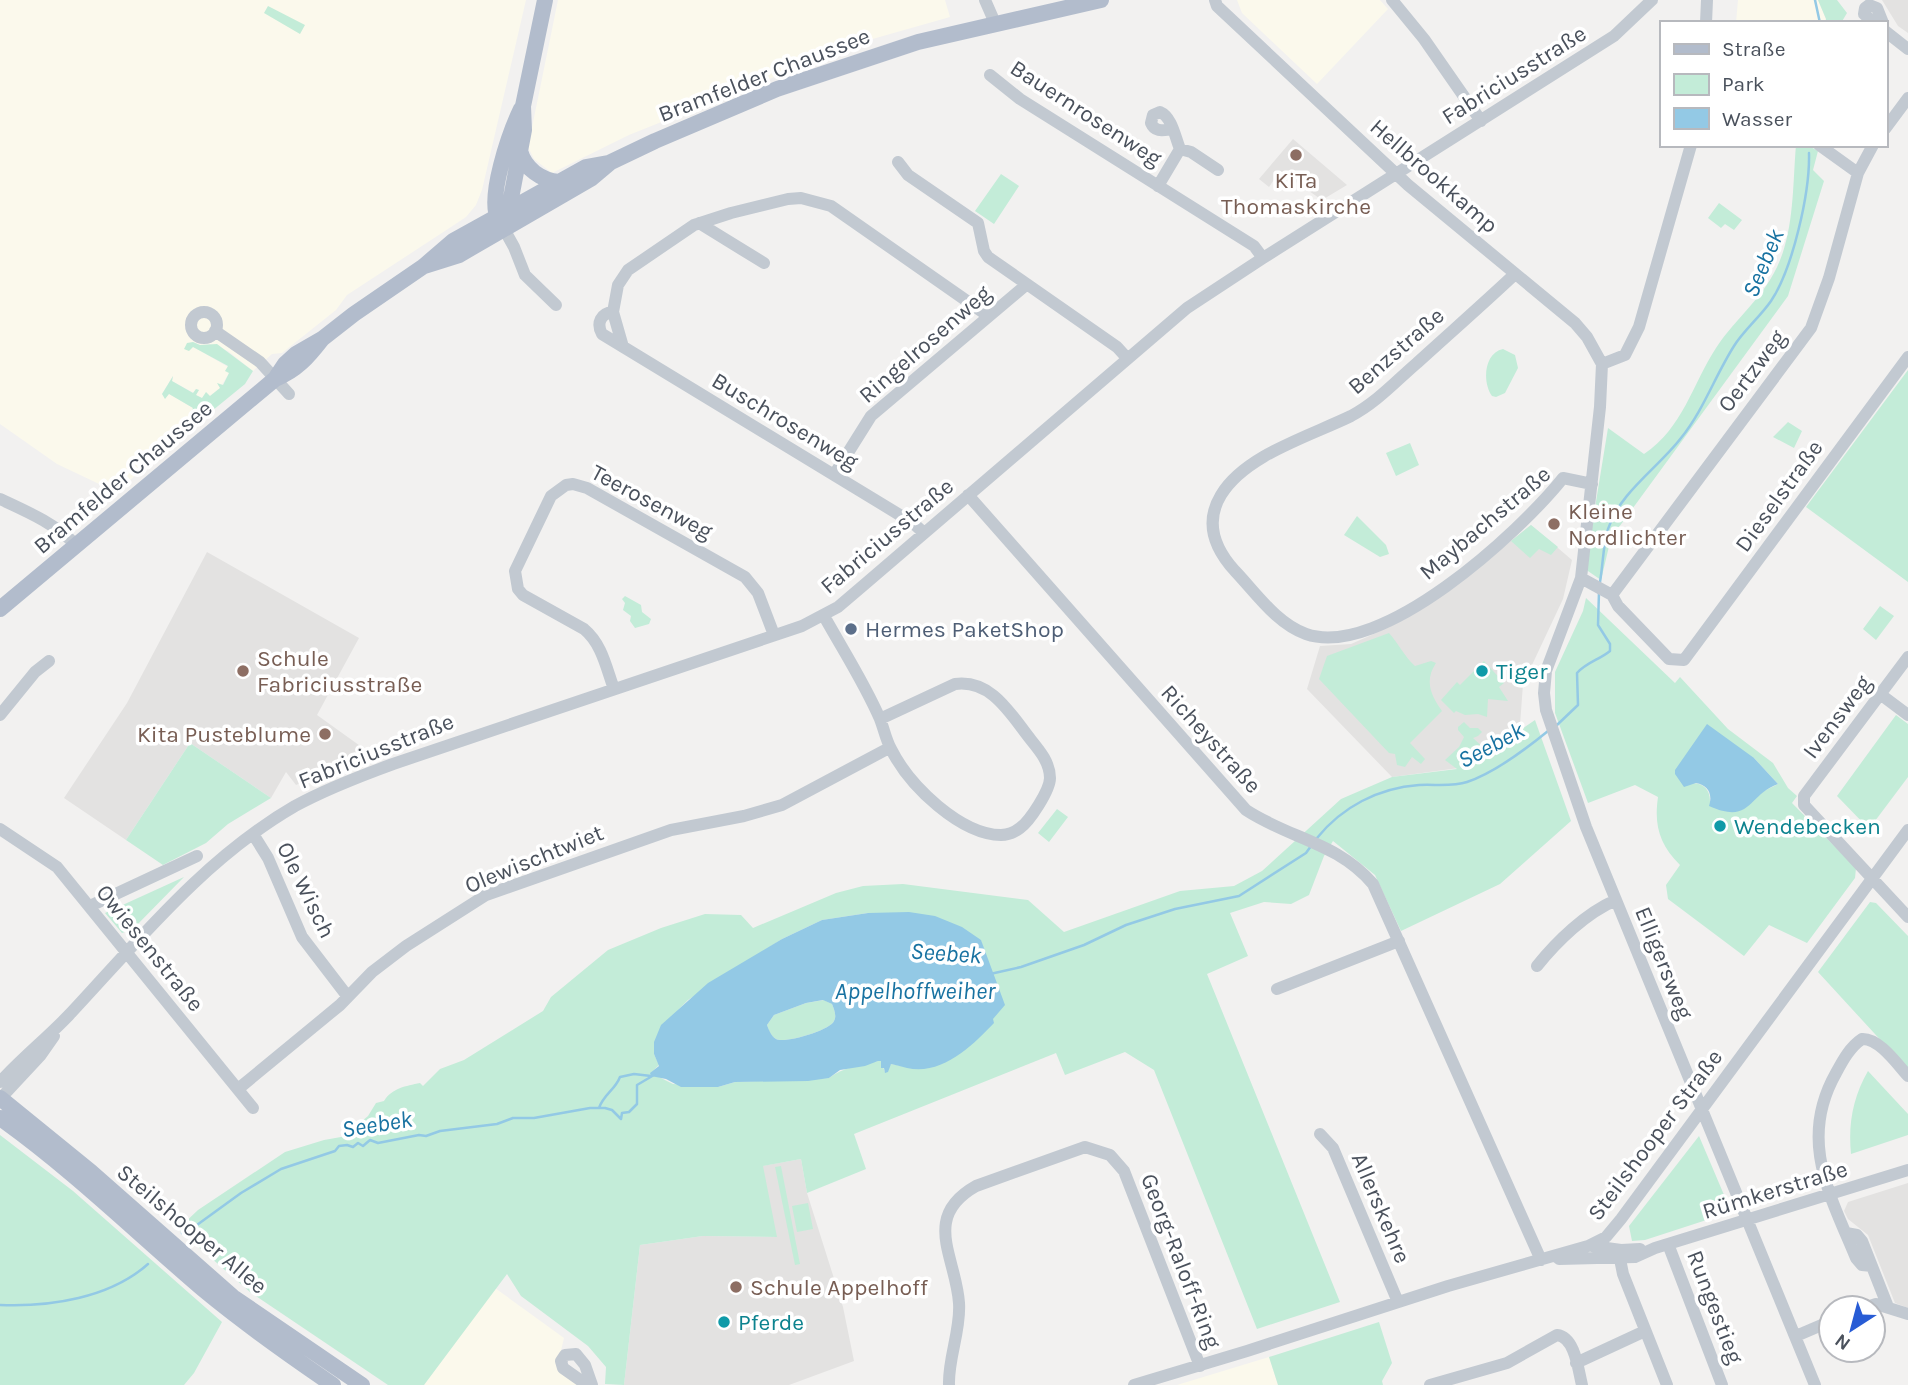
<svg xmlns="http://www.w3.org/2000/svg" width="1908" height="1385" font-family="Karla,sans-serif">
	<style>
		.commercial { fill: #fbf9ec }
		.education { fill: #e3e2e1 }
		.green { fill: #c3ecd8; fill-rule: evenodd }
		.water { fill: #93c9e5; fill-rule: evenodd }
		.lines { fill: none; stroke-linecap: round; stroke-linejoin: round }
		.stream { stroke: #93c9e5; stroke-width: 2.5 }
		.minor { stroke: #c2c9d1; stroke-width: 12 }
		.major { stroke: #b2bccc; stroke-width: 16 }
		.education-dot { fill: #8d6e63; stroke: #fff; stroke-width: 2.5 }
		.service-dot { fill: #5c6f8a; stroke: #fff; stroke-width: 2.5 }
		.culture-dot { fill: #0f9aa8; stroke: #fff; stroke-width: 2.5 }
		.labels { text-anchor: middle; dominant-baseline: central; stroke-width: 7; stroke-linejoin: round; paint-order: stroke }
		.street-label { font-size: 23px; fill: #4a515c; stroke: #fff }
		.education-label { font-size: 23px; fill: #785e54; stroke: #fff; text-anchor: start }
		.service-label { font-size: 23px; fill: #4e5e75; stroke: #fff; text-anchor: start }
		.culture-label { font-size: 23px; fill: #0d838f; stroke: #fff; text-anchor: start }
		.water-label { font-size: 24px; font-style: italic; fill: #1872a1; stroke: #fff }
	</style>
	<rect width="100%" height="100%" fill="#f2f1f0"/>
	<path class="commercial" d="M0,0H526L482,190L476,205L466,217L451,227L347,295L336,310L282,353L272,354L253,371L228,351L210,344L200,345L193,342L189,351L192,346L228,367L229,373L220,388L210,396L202,398L196,395L199,390L196,389L194,393L172,381L173,376L162,394L165,398L168,393L193,408L190,416L196,424L116,492L57,464L0,424Z
		M558,0H945L950,17L862,42L629,135L552,173L534,159L528,147Z
		M1237,0H1380L1388,9L1317,84L1242,13Z
		M1738,0H1818L1826,19L1825,23H1736Z
		M495,1288L564,1338L557,1367L581,1385H424Z
		M1269,1357L1278,1385H1177Z"/>
	<path class="education" d="M1882,0H1908V33L1898,26Z
		M1293,139L1347,185L1322,200L1280,171L1269,187L1259,179Z
		M1531,525L1572,560L1563,599L1523,684L1520,725L1488,752L1459,768L1392,777L1307,689L1320,646L1351,644L1376,633L1453,586Z
		M207,552L359,638L317,715L370,753L296,785L286,772L271,798L190,743L126,840L64,798L127,703Z
		M801,1159L807,1193L843,1307L854,1361L789,1385H624L640,1245L703,1236L776,1237L762,1166Z
		M1908,1183V1308L1895,1303L1868,1235L1848,1219L1844,1211L1848,1202Z"/>
	<path class="green" d="M1818,0H1837L1847,13L1841,23H1825L1826,19Z
		M268,6L305,25L300,34L264,13Z
		M1796,145H1807L1818,151L1813,170L1824,181L1788,296L1611,538L1601,580L1585,569L1608,428L1644,454C1683,428 1692,385 1716,348C1739,313 1769,295 1783,252C1794,219 1793,180 1796,145Z
		M1001,174L1019,186L994,224L975,211Z
		M1719,203L1742,220L1734,230L1725,224L1721,228L1708,218Z
		M193,342L200,345L217,344L253,371L245,384L196,424L189,416L193,408L169,394L165,399L162,394L173,376L172,381L193,393L196,389L199,390L196,395L202,398L206,392L210,396L220,388L217,383L223,385L229,373L225,371L228,366L193,347L189,351L184,349L187,343Z
		M1503,349L1515,355L1518,368L1505,393L1496,397L1492,396C1482,382 1484,353 1503,349Z
		M1908,370V582L1806,507Z
		M1788,422L1802,431L1794,448L1773,437Z
		M1410,443L1419,465L1396,476L1386,453Z
		M1357,516L1386,545L1389,554L1380,557L1344,535Z
		M1531,525L1558,547L1551,555L1539,549L1530,558L1511,541Z
		M625,596L641,605L642,612L651,619L649,624L635,628L630,621L631,616L623,610L625,603L622,599Z
		M1586,598L1675,683L1680,677L1728,729L1773,763L1788,788L1797,796L1792,803L1856,868L1855,878L1807,943L1769,925L1744,956L1668,899L1666,885L1680,865C1659,844 1654,825 1658,797L1635,785L1588,803L1555,713V672L1583,611ZM1754,758L1778,784L1762,792L1710,801C1710,788 1701,781 1688,784Z
		M1880,606L1894,616L1876,640L1863,629Z
		M1389,633C1399,644 1404,656 1415,666L1431,661L1436,663C1424,681 1431,695 1442,711L1410,743L1425,759L1421,764L1412,757L1405,767L1397,765L1395,754L1389,753L1319,679L1327,656Z
		M1484,661L1504,683L1499,687L1508,701L1488,699L1487,717L1478,714L1465,715L1456,711L1454,713L1441,700L1457,682L1460,685Z
		M1896,715L1908,724V777L1869,829L1837,796Z
		M1535,720L1571,821L1500,884L1401,931L1375,875L1333,841L1324,856L1309,895L1291,904L1264,902L1230,913L1248,956L1207,974L1340,1302L1257,1329L1154,1070L1125,1052L1065,1075L1056,1053L854,1134L866,1169L807,1193L801,1159L763,1166L777,1237L703,1236L640,1245L624,1385L605,1384L606,1367L588,1346L521,1296L507,1274L424,1385H388L250,1292L178,1229L198,1210L285,1152L324,1140L358,1134L355,1127L368,1116L376,1103L384,1101C392,1088 406,1086 420,1083L423,1086L440,1069L464,1060L543,1011L551,997L608,950L661,928L705,914L741,915L753,928L836,893L863,886L903,884L1028,900L1064,932L1180,891L1234,886L1262,871L1341,799L1392,777L1457,769L1445,760L1459,747L1464,737L1458,730V727L1464,722L1470,728H1478L1482,732L1478,736L1473,738L1488,752ZM868,913L981,941L985,954L993,1019L902,1066L891,1064L885,1072L881,1061H878C862,1064 842,1068 829,1078L735,1082L718,1087L673,1084L651,1073L659,1065L654,1054L678,1010L688,1000L782,939L822,920Z
		M190,743L271,798L228,824L206,843L163,865L126,840Z
		M1057,809L1068,817L1049,842L1038,833Z
		M184,877L133,929L122,933L105,913Z
		M1870,902L1876,903L1908,936V1070L1818,972Z
		M824,1000L832,1004C834,1009 837,1016 834,1021C831,1030 784,1044 776,1039C771,1036 769,1031 767,1025L774,1015L806,1003Z
		M1868,1071L1908,1114V1135L1851,1154C1848,1124 1853,1097 1868,1071Z
		M0,1135L73,1191L222,1322L194,1373L184,1385H0Z
		M1699,1136L1730,1209L1728,1213L1645,1240L1632,1241L1629,1226Z
		M781,1166L800,1264L795,1265L775,1167Z
		M808,1203L813,1229L797,1232L792,1206Z
		M1379,1322L1392,1363L1382,1381L1383,1385H1278L1269,1357Z"/>
	<path class="water" d="M1707,724L1754,758L1778,784C1747,795 1752,825 1709,806C1713,794 1708,785 1696,783L1684,787L1675,774V770Z
		M909,912L935,916L962,927L981,940L1005,1005L993,1019L994,1023C973,1045 942,1076 907,1068C902,1067 897,1065 891,1064L888,1072L885,1073L884,1068H881V1061H878L865,1066L840,1070L829,1078L808,1081L735,1082L718,1087H681L666,1079L651,1076L650,1073L659,1066L654,1054V1042L661,1025L708,983L782,939L822,920L868,913ZM823,1000L832,1004C834,1009 837,1016 834,1021C831,1030 784,1044 776,1039C771,1036 769,1030 767,1025L774,1015L806,1003Z"/>
	<g class="lines">
		<path class="stream" d="M1815,0L1820,23
			M1600,582C1603,565 1603,545 1608,529C1620,492 1658,468 1681,438C1703,411 1715,376 1734,346C1744,330 1760,317 1771,301C1793,268 1810,192 1809,153
			M1557,725L1578,705L1577,673C1587,662 1599,660 1610,651V644L1598,625L1599,592
			M1317,838C1342,807 1378,788 1419,785C1434,784 1452,787 1467,782C1494,773 1526,749 1548,731
			M990,974L1021,967L1084,945L1126,925L1175,909L1239,896L1306,853L1311,846
			M599,1108C604,1094 615,1090 620,1077L634,1074L651,1076
			M182,1233L190,1230L241,1193L281,1169L335,1151L339,1146L347,1145L353,1147L358,1143L363,1146L370,1140L378,1143L419,1135L426,1136L440,1131L497,1124L513,1118H534L590,1108H605L612,1110L621,1119L622,1113L629,1112L637,1104V1085L654,1075
			M0,1305C50,1307 110,1298 148,1264"/>
		<path class="minor" d="M985,0L995,23
			M1215,0L1217,6L1408,185L1575,323L1587,337L1602,364L1600,407L1581,578L1546,671L1544,693L1546,710L1586,827L1815,1385
			M1392,0L1424,39L1481,121
			M1706,23L1707,0
			M1874,23L1864,14L1865,8L1869,5L1877,8L1883,23
			M1885,31L1908,49
			M990,75L1020,99L1254,246L1263,258
			M1885,129L1908,98
			M1819,145L1858,173
			M1180,149L1191,152L1218,170
			M898,162L908,175L978,223L984,251L988,257L1117,347L1127,358
			M1158,186L1180,149C1175,137 1172,117 1160,112L1153,115L1151,123C1155,133 1164,130 1173,129
			M699,223L764,263
			M504,229L514,247L525,275L556,305
			M1515,274C1483,304 1450,333 1417,363C1396,381 1376,403 1351,416C1310,436 1245,455 1221,495C1204,523 1215,549 1235,571C1256,593 1277,624 1306,634C1381,660 1519,533 1563,478L1592,484
			M613,312L623,347
			M191 325a13 13 0 1 1 26 0a13 13 0 1 1-26 0Z
			M215,331L260,362L289,394
			M1602,364L1625,355L1639,327L1691,145
			M834,475L871,416L1026,285
			M968,495L1246,810C1290,839 1337,842 1373,884L1541,1260
			M0,499C28,512 54,523 76,545
			M924,533L913,523L602,334C596,323 601,313 613,312L618,285L628,270L694,225L731,213L788,199L801,198L831,206L987,315
			M1581,578L1612,595L1618,606L1669,659L1684,660L1908,357
			M1612,595L1811,328L1829,278L1858,173L1873,145
			M824,616C843,650 865,684 880,719C884,729 886,740 891,749C902,771 920,791 938,806C955,820 978,835 1001,835C1007,835 1015,832 1020,828C1030,821 1050,790 1050,778C1050,763 1040,751 1031,740C1011,715 992,679 955,684L880,719
			M1908,657L1804,796V805L1908,917
			M614,689C606,667 602,644 584,629L523,595L518,589L515,571L551,496L566,485L573,484L587,488L745,577L758,593L774,635
			M1880,694L1908,715
			M0,715L35,672L49,661
			M0,829L57,867L253,1108
			M253,834L268,858L302,937L348,997
			M90,906L197,856
			M1537,966C1557,941 1586,913 1616,900
			M1277,989L1399,941
			M0,1082C22,1058 47,1038 69,1015C139,940 205,858 295,806C326,789 360,776 393,764L802,626L838,607L865,584L1187,308L1263,258L1614,36L1652,0
			M238,1089L340,1005L372,972L406,946L486,895L671,830L744,816L782,805L889,748
			M0,1099L40,1056L54,1036
			M1320,1134L1333,1148L1398,1302
			M1846,1233L1857,1235L1862,1241L1888,1307
			M1668,1244L1722,1385
			M1592,1246L1621,1250L1640,1249
			M1559,1259L1635,1257L1655,1248L1908,1170
			M1620,1259L1623,1274L1667,1385
			M1872,1266L1862,1265L1856,1258C1830,1195 1798,1140 1836,1073C1843,1060 1850,1047 1862,1039C1879,1038 1897,1064 1908,1076
			M1864,1308L1876,1304L1908,1314
			M1796,1336L1831,1321
			M1576,1363L1645,1331
			M587,1385L563,1368L561,1361L565,1355L576,1354L585,1365L592,1385
			M949,1385C948,1358 961,1330 959,1303C956,1257 921,1217 976,1186L1085,1147L1110,1155L1124,1171L1200,1366
			M1134,1385L1247,1351L1448,1286L1588,1246L1606,1237L1621,1219L1908,830
			M1430,1385L1507,1363L1557,1335C1575,1337 1578,1369 1582,1385"/>
		<path class="major" d="M520,151C525,169 541,180 559,182
			M508,214L524,130L523,106L545,0
			M499,221C486,199 510,132 521,109
			M424,266L459,255L592,178L611,162L655,141L777,89L918,42L1101,0
			M275,379L285,364L296,354L322,339L354,314L424,266L453,241L586,167L608,163
			M0,609L275,379C297,370 308,357 322,339
			M0,1098L91,1172L233,1297L362,1385
			M0,1118C73,1170 136,1232 204,1290C245,1324 289,1355 333,1385"/>
	</g>
	<g class="education-dot">
		<circle cx="1296" cy="155" r="7"/>
		<circle cx="1554" cy="524" r="7"/>
		<circle cx="243" cy="671" r="7"/>
		<circle cx="325" cy="734" r="7"/>
		<circle cx="736" cy="1287" r="7"/>
	</g>
	<circle class="service-dot" cx="851" cy="629" r="7"/>
	<g class="culture-dot">
		<circle cx="1482" cy="671" r="7"/>
		<circle cx="1720" cy="826" r="7"/>
		<circle cx="724" cy="1322" r="7"/>
	</g>
	<g class="labels">
		<g class="street-label">
			<text transform="translate(764 75) rotate(-21)">Bramfelder Chaussee</text>
			<text transform="translate(1514 75) rotate(-32)">Fabriciusstraße</text>
			<text transform="translate(1086 113) rotate(33)">Bauernrosenweg</text>
			<text transform="translate(1434 176) rotate(41)">Hellbrookkamp</text>
			<text transform="translate(925 344) rotate(-41)">Ringelrosenweg</text>
			<text transform="translate(1396 351) rotate(-41)">Benzstraße</text>
			<text transform="translate(1752 371) rotate(-53)">Oertzweg</text>
			<text transform="translate(785 421) rotate(31)">Buschrosenweg</text>
			<text transform="translate(123 477) rotate(-40)">Bramfelder Chaussee</text>
			<text transform="translate(1779 496) rotate(-54)">Dieselstraße</text>
			<text transform="translate(652 502) rotate(28)">Teerosenweg</text>
			<text transform="translate(1485 523) rotate(-40)">Maybachstraße</text>
			<text transform="translate(887 536) rotate(-40)">Fabriciusstraße</text>
			<text transform="translate(1837 717) rotate(-53)">Ivensweg</text>
			<text transform="translate(1211 739) rotate(48)">Richeystraße</text>
			<text transform="translate(376 751) rotate(-22)">Fabriciusstraße</text>
			<text transform="translate(534 859) rotate(-22)">Olewischtwiet</text>
			<text transform="translate(306 890) rotate(64)">Ole Wisch</text>
			<text transform="translate(150 948) rotate(51)">Owiesenstraße</text>
			<text transform="translate(1664 963) rotate(68)">Elligersweg</text>
			<text transform="translate(1655 1135) rotate(-53)">Steilshooper Straße</text>
			<text transform="translate(1775 1190) rotate(-17)">Rümkerstraße</text>
			<text transform="translate(1381 1208) rotate(67)">Allerskehre</text>
			<text transform="translate(192 1229) rotate(40)">Steilshooper Allee</text>
			<text transform="translate(1181 1261) rotate(69)">Georg-Raloff-Ring</text>
			<text transform="translate(1715 1307) rotate(69)">Rungestieg</text>
		</g>
		<g class="education-label">
			<text x="1296" y="180" text-anchor="middle">KiTa<tspan x="1296" dy="26">Thomaskirche</tspan></text>
			<text x="1568" y="511">Kleine<tspan x="1568" dy="26">Nordlichter</tspan></text>
			<text x="257" y="658">Schule<tspan x="257" dy="26">Fabriciusstraße</tspan></text>
			<text x="311" y="734" text-anchor="end">Kita Pusteblume</text>
			<text x="750" y="1287">Schule Appelhoff</text>
		</g>
		<g class="service-label">
			<text x="865" y="629">Hermes PaketShop</text>
		</g>
		<g class="culture-label">
			<text x="1496" y="671">Tiger</text>
			<text x="1734" y="826">Wendebecken</text>
			<text x="738" y="1322">Pferde</text>
		</g>
		<g class="water-label">
			<text transform="translate(1763 263) rotate(-67)">Seebek</text>
			<text transform="translate(1491 745) rotate(-28)">Seebek</text>
			<text transform="translate(946 953) rotate(4)">Seebek</text>
			<text x="915" y="991">Appelhoffweiher</text>
			<text transform="translate(377 1124) rotate(-9)">Seebek</text>
		</g>
	</g>
	<rect x="1660" y="21" width="228" height="126" fill="#ffffff" stroke="#b7b9be" stroke-width="2"/>
	<rect x="1674" y="44" width="35" height="10" fill="#b2bccc" stroke="#b7b9be" stroke-width="2"/>
	<text x="1722" y="56" font-size="21" fill="#4a515c">Straße</text>
	<rect x="1674" y="74" width="35" height="21" fill="#c3ecd8" stroke="#b7b9be" stroke-width="2"/>
	<text x="1722" y="91" font-size="21" fill="#4a515c">Park</text>
	<rect x="1674" y="108" width="35" height="21" fill="#93c9e5" stroke="#b7b9be" stroke-width="2"/>
	<text x="1722" y="126" font-size="21" fill="#4a515c">Wasser</text>
	<g transform="translate(1852 1329) rotate(216)"><circle r="33" fill="#ffffff" stroke="#b7b9be" stroke-width="2"/>
	<path d="M0-5L12 26L0 18L-12 26Z" fill="#285cd5"/>
	<text y="-10" font-size="19" font-weight="bold" text-anchor="middle" fill="#4a515c">N</text>
	</g>
</svg>
